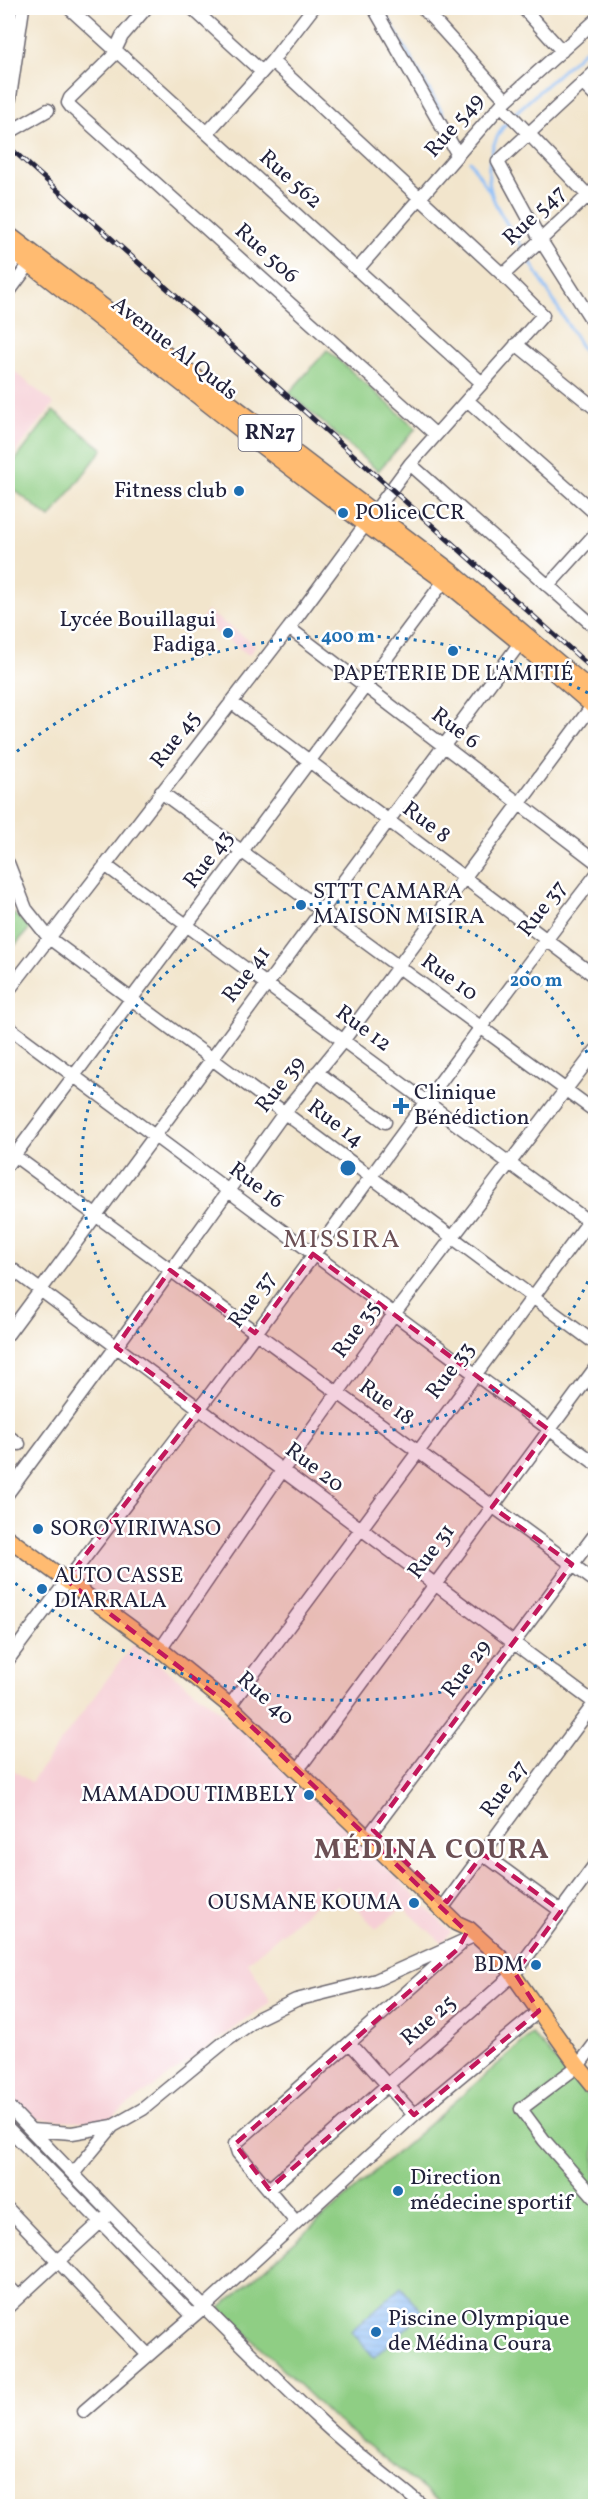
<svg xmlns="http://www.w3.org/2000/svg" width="603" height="2514" font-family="Vollkorn,serif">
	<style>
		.built { fill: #f6cfd6 }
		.garden { fill: #8fce84; stroke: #587860; stroke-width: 1.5 }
		.water { fill: url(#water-rules); stroke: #556e98; stroke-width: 1.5 }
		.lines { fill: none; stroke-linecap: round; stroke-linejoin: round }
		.stream { stroke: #88bbf6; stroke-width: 3 }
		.minor-casing { stroke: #6b666e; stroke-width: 15 }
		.major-casing { stroke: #6b666e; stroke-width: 18 }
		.minor { stroke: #fff; stroke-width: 12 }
		.major { stroke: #ffbb71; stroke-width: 15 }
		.rail-casing { stroke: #22223b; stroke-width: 5 }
		.rail { stroke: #fff; stroke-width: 3; stroke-dasharray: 9; stroke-linecap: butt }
		.marked { fill: #c2185b; fill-opacity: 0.2; stroke: #c2185b; stroke-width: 4.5; stroke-dasharray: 12 8; stroke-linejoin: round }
		.ring { fill: none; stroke: #1f6fb2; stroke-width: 3; stroke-dasharray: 3 6 }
		.poi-dot { fill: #1f6fb2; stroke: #fff; stroke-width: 2 }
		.labels { text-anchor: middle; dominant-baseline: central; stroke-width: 5; stroke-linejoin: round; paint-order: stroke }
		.shield { fill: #fff; stroke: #646476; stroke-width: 1.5 }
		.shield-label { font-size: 21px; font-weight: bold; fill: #22223b }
		.street-label { font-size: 22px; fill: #22223b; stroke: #fff }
		.poi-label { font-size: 22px; fill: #22223b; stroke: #fff; text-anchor: start }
		.quarter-label { font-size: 26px; letter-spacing: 1.5px; fill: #6c5055; stroke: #fff }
		.district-label { font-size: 28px; font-weight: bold; letter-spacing: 1.5px; fill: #6c5055; stroke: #fff }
		.centre { fill: #1f6fb2; stroke: #fff; stroke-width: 3 }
		.ring-label { font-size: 18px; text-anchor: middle; font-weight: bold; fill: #1f6fb2; stroke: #fff; stroke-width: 5; stroke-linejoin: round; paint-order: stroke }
	</style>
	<defs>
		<pattern id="water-rules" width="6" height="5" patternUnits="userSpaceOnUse" patternTransform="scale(1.5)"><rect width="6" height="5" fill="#88bbf6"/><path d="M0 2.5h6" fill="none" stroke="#75a0d4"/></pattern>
	</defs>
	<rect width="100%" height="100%" fill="#fff"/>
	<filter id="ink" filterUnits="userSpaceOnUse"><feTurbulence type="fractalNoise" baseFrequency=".0167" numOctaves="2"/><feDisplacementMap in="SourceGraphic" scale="12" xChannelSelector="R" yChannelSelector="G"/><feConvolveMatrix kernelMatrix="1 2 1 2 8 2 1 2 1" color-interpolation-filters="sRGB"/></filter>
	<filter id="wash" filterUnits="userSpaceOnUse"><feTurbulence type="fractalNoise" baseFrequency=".008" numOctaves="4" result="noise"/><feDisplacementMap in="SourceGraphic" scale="24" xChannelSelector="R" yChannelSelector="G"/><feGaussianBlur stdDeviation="1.35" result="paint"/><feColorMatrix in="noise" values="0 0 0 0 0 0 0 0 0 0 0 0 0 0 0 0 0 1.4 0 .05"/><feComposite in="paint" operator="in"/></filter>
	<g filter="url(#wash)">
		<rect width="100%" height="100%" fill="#f2e5cc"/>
		<path class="built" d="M8,366L54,404L8,462Z
			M207,611L256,645L249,655L200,621Z
			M133,1644L259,1741L451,1932L442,1943L403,1907L376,1929L337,1886L248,1962L271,2002L105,2122L30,2119L8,2095V1767L31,1782Z"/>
		<path class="garden" d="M327,350L416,428L378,471L289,393Z
			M53,411L103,449L50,518L8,485V470Z
			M8,909L30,928L8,953Z
			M532,2034L595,2104V2506H445L332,2417L220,2308Z"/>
		<path class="water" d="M401,2287L423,2313L374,2357L351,2331Z"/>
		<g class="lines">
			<path class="stream" d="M382,8L459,142
				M513,115L596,40
				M509,120C491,139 484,170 492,195C497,212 515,235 525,252
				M470,161L491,194
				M528,258L596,372"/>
		</g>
	</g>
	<g filter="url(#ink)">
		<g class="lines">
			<g class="minor-casing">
				<path id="minor" d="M69,8L482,383
					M146,8L122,36L112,57L70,98L68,103L71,107L436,435
					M192,8L262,72
					M374,8L458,155
					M423,8L506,100
					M523,8L562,51
					M8,18L20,28
					M596,71L498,162L540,239L596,327
					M582,83L596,97
					M501,105L596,204
					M8,111L23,8
					M8,133L48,110
					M207,133L272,61
					M8,270L22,250
					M357,270L501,105L596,20
					M503,275L596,188
					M8,293L34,258
					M516,344L596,409
					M467,400L596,514
					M410,464L596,628
					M548,586L596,533
					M289,628L596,862
					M231,702L596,977
					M161,792L596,1112
					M8,863L26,909L49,938L596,1344
					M105,865L596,1227
					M8,991L289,628L410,464L543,315L503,275L272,61L313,8
					M8,1027L596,1464
					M317,1072L385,1122
					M8,1151L596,1582
					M8,1164L444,581
					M8,1266L596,1704
					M8,1334L520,643
					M8,1436L19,1444
					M8,1493L116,1347L284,1113L343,1041L592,706
					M164,1644L282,1471L394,1314L596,1050
					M8,1660C70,1575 135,1493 199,1409C333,1232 460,1050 596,875
					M234,1700L596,1212
					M303,1763L596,1367
					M373,1830L596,1533
					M483,1854L561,1911
					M447,1902L596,1701
					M596,2042L578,2066L521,2109L544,2140L596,2199
					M350,2043L414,2115
					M8,2106C111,2214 216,2322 325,2425C356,2454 391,2479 423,2506
					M8,2128L193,2316
					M31,2130L72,2133L113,2126L143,2109L222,2044L257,2019L296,2000L376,1980L476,1935
					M73,2174L113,2126
					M269,2189L515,1973L596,1863
					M8,2209L148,2355
					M296,2222L238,2153L235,2144L460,1945
					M8,2286L19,2297
					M8,2307L105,2218
					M84,2411L204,2307L414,2115L539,2011"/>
			</g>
			<g class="major-casing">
				<path id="major" d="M8,234L452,572L596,694
					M8,247L255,441L366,525L444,581L520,643L596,709
					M8,1538L161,1650L230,1706L456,1923L469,1929L502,1959L578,2066L596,2088"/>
			</g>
			<use href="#minor" class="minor"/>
			<use href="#major" class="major"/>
			<g class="rail-casing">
				<path id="rail" d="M8,146L596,672"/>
			</g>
			<use href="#rail" class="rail"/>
		</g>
	</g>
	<path class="marked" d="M313,1254L549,1430L492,1507L572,1564L373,1830L447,1902L483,1854L561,1911L515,1973L539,2011L414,2115L387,2086L269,2189L235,2144L458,1949L467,1932L230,1706L66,1580L199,1409L116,1347L170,1270L255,1333Z"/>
	<g class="ring">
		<path d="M595 1265A266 266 0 1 1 595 1071"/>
		<path d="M594 1640A532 532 0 0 1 10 1579M10 757A532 532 0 0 1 594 696"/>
	</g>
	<g class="poi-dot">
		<circle cx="239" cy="491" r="6"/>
		<circle cx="343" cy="513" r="6"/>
		<circle cx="228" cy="633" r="6"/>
		<circle cx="453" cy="651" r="6"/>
		<circle cx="301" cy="905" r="6"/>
		<path d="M398 1097h6v6h6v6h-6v6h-6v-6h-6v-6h6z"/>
		<circle cx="38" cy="1529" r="6"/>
		<circle cx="42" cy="1589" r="6"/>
		<circle cx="309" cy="1795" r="6"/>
		<circle cx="414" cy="1903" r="6"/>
		<circle cx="536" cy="1965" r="6"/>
		<circle cx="398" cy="2191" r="6"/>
		<circle cx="376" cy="2332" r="6"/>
	</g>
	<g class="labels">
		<rect class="shield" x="238.5" y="415" width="63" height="36" rx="4.5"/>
		<g class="shield-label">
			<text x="270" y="433">RN27</text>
		</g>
		<g class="street-label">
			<text transform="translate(455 126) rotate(-49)">Rue 549</text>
			<text transform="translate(290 180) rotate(42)">Rue 562</text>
			<text transform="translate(535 216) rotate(-43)">Rue 547</text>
			<text transform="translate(266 254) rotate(42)">Rue 506</text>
			<text transform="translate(174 349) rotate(38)">Avenue Al Quds</text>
			<text transform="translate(455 729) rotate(37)">Rue 6</text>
			<text transform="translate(176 740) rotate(-52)">Rue 45</text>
			<text transform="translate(426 823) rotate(37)">Rue 8</text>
			<text transform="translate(209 860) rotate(-53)">Rue 43</text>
			<text transform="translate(543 909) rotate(-52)">Rue 37</text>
			<text transform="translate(247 975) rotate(-53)">Rue 41</text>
			<text transform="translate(449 978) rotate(36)">Rue 10</text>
			<text transform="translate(363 1029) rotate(36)">Rue 12</text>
			<text transform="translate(281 1085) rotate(-52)">Rue 39</text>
			<text transform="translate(335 1124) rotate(37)">Rue 14</text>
			<text transform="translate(256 1186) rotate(37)">Rue 16</text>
			<text transform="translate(253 1300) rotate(-54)">Rue 37</text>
			<text transform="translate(357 1330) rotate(-54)">Rue 35</text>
			<text transform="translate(451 1371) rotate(-53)">Rue 33</text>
			<text transform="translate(386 1403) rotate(36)">Rue 18</text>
			<text transform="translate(314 1468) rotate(37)">Rue 20</text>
			<text transform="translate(432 1552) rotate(-53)">Rue 31</text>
			<text transform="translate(467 1669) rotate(-53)">Rue 29</text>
			<text transform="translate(265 1699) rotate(42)">Rue 40</text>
			<text transform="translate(505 1789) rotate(-54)">Rue 27</text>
			<text transform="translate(429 2021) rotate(-41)">Rue 25</text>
		</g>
		<g class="poi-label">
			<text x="227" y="491" text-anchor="end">Fitness club</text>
			<text x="355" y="513">POlice CCR</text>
			<text x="216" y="620" text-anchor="end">Lycée Bouillagui<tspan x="216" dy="25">Fadiga</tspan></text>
			<text x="453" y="674" text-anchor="middle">PAPETERIE DE L'AMITIÉ</text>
			<text x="313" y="892">STTT CAMARA<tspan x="313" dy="25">MAISON MISIRA</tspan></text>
			<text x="414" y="1093">Clinique<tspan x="414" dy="25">Bénédiction</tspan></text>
			<text x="50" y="1529">SORO YIRIWASO</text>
			<text x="54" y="1576">AUTO CASSE<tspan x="54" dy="25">DIARRALA</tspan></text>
			<text x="297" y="1795" text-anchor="end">MAMADOU TIMBELY</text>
			<text x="402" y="1903" text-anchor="end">OUSMANE KOUMA</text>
			<text x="524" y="1965" text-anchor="end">BDM</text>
			<text x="410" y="2178">Direction<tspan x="410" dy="25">médecine sportif</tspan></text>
			<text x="388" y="2319">Piscine Olympique<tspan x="388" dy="25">de Médina Coura</tspan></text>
		</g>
		<g class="quarter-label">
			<text x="342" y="1240">MISSIRA</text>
		</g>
		<g class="district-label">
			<text x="432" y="1850">MÉDINA COURA</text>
		</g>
	</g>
	<circle cx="348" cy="1168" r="9" class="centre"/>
	<g class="ring-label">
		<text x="348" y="642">400 m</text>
		<text x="536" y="986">200 m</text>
	</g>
	<rect width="603" height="2514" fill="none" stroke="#fff" stroke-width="30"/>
</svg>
